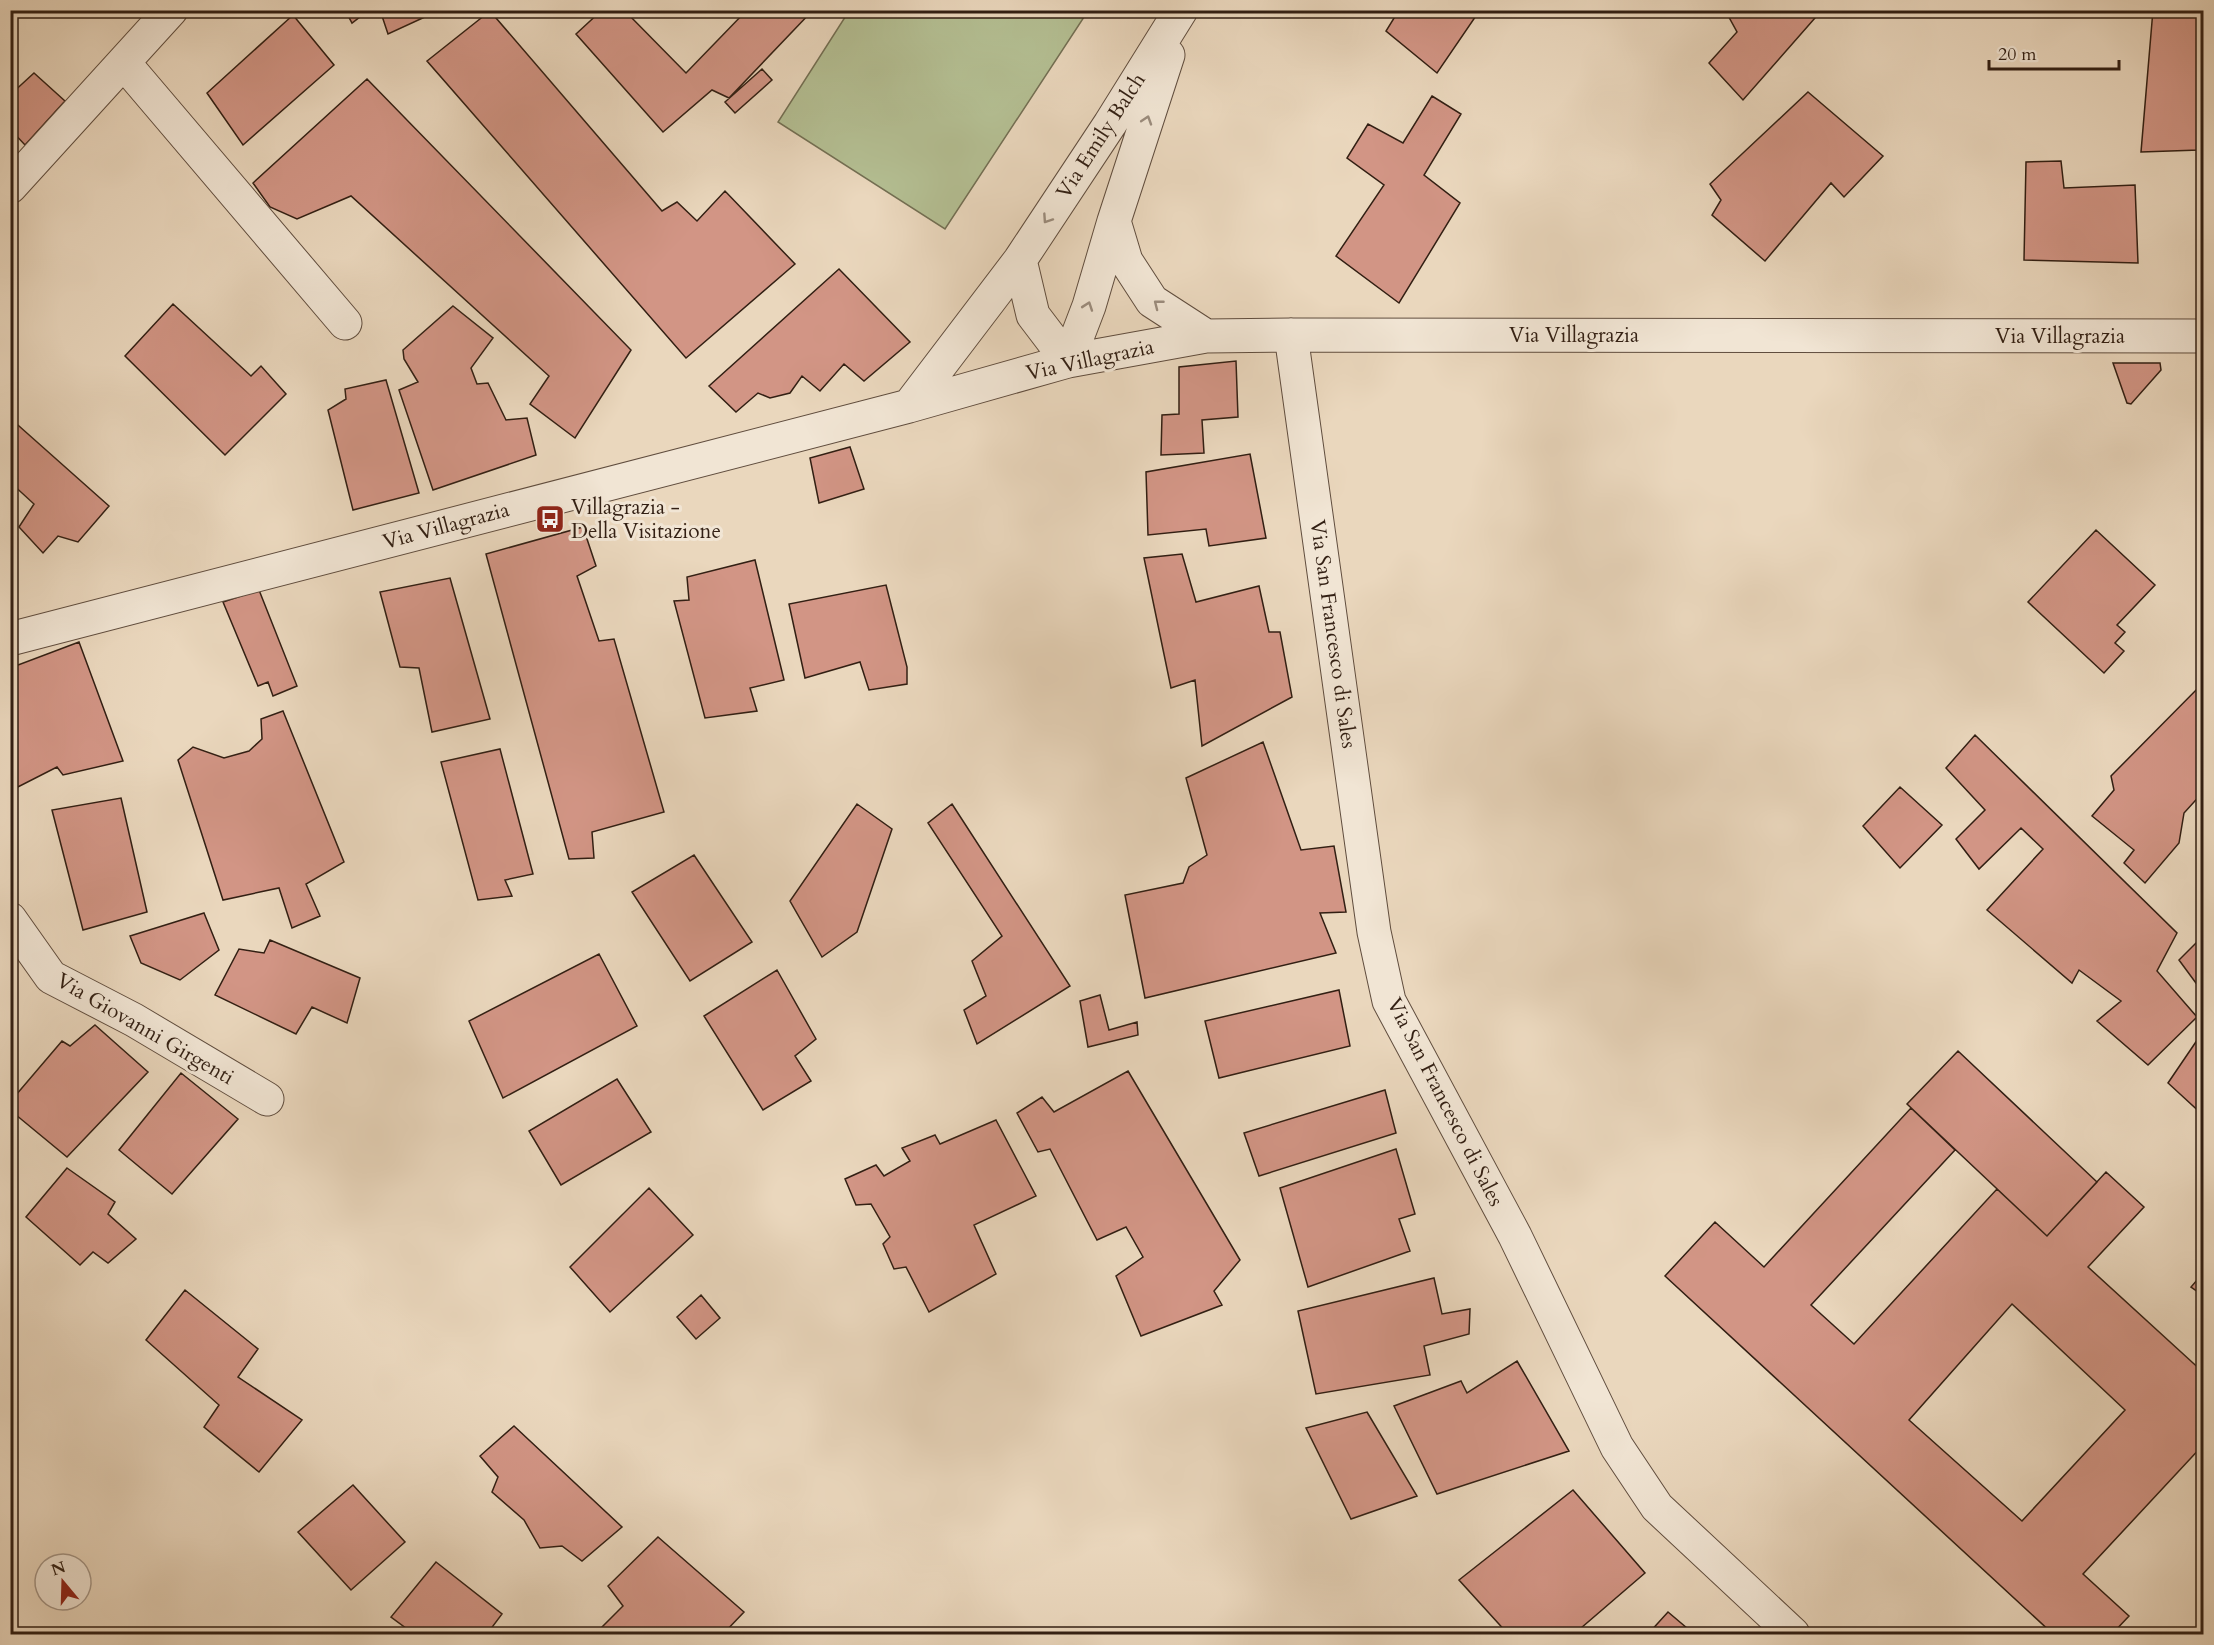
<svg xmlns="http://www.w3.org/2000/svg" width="2214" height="1645" font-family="Cardo,serif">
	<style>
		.green { fill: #b4bf93; stroke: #736f53; stroke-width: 1.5 }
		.building { fill: #d29585; stroke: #321f13; stroke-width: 1.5; fill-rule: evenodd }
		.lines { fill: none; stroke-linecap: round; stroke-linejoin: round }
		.minor-casing { stroke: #604d3e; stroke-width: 35 }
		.minor { stroke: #f1e5d4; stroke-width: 33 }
		.oneway { stroke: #9b8c7d }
		.labels { text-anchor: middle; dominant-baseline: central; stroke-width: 6; stroke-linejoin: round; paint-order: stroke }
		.street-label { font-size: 21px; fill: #321f13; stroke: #f1e5d4 }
		.poi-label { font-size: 21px; fill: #321f13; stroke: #f1e5d4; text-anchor: start }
	</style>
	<rect width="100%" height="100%" fill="#ead7bd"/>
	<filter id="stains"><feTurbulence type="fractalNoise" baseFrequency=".00333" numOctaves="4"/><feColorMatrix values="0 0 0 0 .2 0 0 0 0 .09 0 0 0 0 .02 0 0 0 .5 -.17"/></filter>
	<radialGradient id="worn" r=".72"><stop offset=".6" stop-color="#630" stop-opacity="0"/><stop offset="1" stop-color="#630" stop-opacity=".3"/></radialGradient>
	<path class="green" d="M849,11V10L1088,11L945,229L778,122Z"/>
	<path class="building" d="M345,10H369L352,23Z
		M380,10H440L388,34Z
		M602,10H624L686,73L747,10H813L729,98L712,90L663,132L576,34Z
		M1399,10H1480L1437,73L1386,31Z
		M1725,10H1822L1743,100L1709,63L1737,32Z
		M2153,10H2204L2199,150L2141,152Z
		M490,11L662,211L677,202L697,221L725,191L795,264L686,358L427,61Z
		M293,15L334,65L243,145L207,93Z
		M762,69L772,80L735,113L725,102Z
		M34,73L65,101L25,145L10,129V95Z
		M367,79L631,350L575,438L530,404L549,376L351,196L297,219L270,207L253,183Z
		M1808,92L1883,156L1844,197L1831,183L1765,261L1712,215L1721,200L1710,184Z
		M1432,96L1461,114L1424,175L1460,203L1399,303L1336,256L1384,185L1347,158L1368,124L1403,143Z
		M2061,161L2064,188L2135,185L2138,263L2024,260L2026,162Z
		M839,269L910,342L864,381L844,364L820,391L802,376L790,393L770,398L758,393L736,412L709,386Z
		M173,304L251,376L261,366L286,394L225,455L125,356Z
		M453,306L493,338L471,368L477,384L488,383L506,420L527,418L536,455L433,490L399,390L418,382L404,359L403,350Z
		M1236,361L1238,417L1202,420L1204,453L1161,455L1162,415L1179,414V367Z
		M2113,363H2160L2161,370L2131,404L2127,403Z
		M386,380L419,493L353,510L328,410L346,399L345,389Z
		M10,418L109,506L78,542L58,536L43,553L19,527L34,504L10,482Z
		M850,447L864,489L819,503L810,458Z
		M1250,454L1266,538L1209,546L1206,529L1148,535L1146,472Z
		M2204,510V526L2197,512Z
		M583,527L596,566L577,576L599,641L614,639L664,812L592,832L594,858L569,859L486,554Z
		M2096,530L2155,585L2117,625L2125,632L2115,643L2124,651L2104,673L2028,602Z
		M1182,554L1196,602L1259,586L1269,632H1280L1292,697L1202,746L1195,680L1171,688L1144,558Z
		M755,560L784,680L750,688L757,711L705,718L674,601L689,600L687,577Z
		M450,578L490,719L432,732L419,668L400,667L380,592Z
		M886,585L907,667V684L869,690L860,662L805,678L789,604Z
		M259,590L297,686L273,696L268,682L258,686L223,602Z
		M79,642L123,761L63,775L57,767L10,791V668Z
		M2204,682V791L2184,813L2179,843L2145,883L2124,863L2134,850L2092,816L2114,790L2111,776Z
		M283,711L344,862L306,884L320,916L292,928L279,888L223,900L178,760L193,747L224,758L249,751L262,739L261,719Z
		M1975,735L2177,933L2157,971L2197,1017L2148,1065L2097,1021L2121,1001L2079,970L2072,983L1987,910L2043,849L2021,828L1979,869L1956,839L1985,810L1946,768Z
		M1263,742L1301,850L1334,846L1346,912L1320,913L1336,953L1145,998L1125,895L1183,883L1189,867L1207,855L1186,778Z
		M500,749L533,874L505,880L512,896L478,900L441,762Z
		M1900,787L1942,825L1900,868L1863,826Z
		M121,798L147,912L83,930L52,810Z
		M857,804L892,829L857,932L822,957L790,901Z
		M952,804L1070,986L977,1044L964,1010L986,996L972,961L1002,936L928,823Z
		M694,855L752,942L690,981L632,892Z
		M204,913L219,950L180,980L141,963L130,936Z
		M2204,935V994L2179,960Z
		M270,940L360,978L347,1023L312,1007L296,1034L215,995L239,949L264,953Z
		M599,954L637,1026L503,1098L469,1021Z
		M777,970L816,1039L795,1056L811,1081L763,1110L704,1016Z
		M1339,990L1350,1046L1219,1078L1205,1021Z
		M1100,995L1109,1030L1137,1022L1138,1035L1088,1047L1080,1001Z
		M95,1025L148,1072L67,1157L10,1110V1102L62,1041L70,1046Z
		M2204,1030V1116L2168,1083Z
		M1958,1051L2097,1182L2047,1236L1907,1104Z
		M1128,1071L1240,1260L1214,1291L1222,1305L1141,1336L1116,1276L1143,1257L1126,1227L1097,1240L1050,1149L1038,1152L1017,1113L1042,1097L1054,1112Z
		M181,1073L238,1119L172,1194L119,1150Z
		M617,1079L651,1132L561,1185L529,1131Z
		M1385,1090L1396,1133L1259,1176L1244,1133Z
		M1911,1108L1955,1150L1811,1305L1854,1344L1997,1189L2047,1236L2106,1172L2144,1207L2088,1267L2204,1373V1444L2083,1574L2129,1616L2112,1634H2053L1665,1276L1715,1222L1764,1267ZM2012,1304L2125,1410L2022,1521L1909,1420Z
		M996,1120L1036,1196L974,1225L996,1274L929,1312L906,1267L894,1269L883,1244L890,1237L871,1204L856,1205L845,1179L876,1165L884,1176L910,1161L902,1148L935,1135L940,1144Z
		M1396,1149L1415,1214L1399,1219L1410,1251L1308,1287L1280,1188Z
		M67,1168L115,1202L108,1214L136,1239L108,1263L93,1252L80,1265L26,1217Z
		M649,1188L693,1235L610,1312L570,1267Z
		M2204,1272V1296L2191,1287Z
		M1434,1278L1442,1314L1470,1309L1469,1334L1424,1346L1430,1375L1316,1394L1298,1311Z
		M185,1290L258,1349L238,1377L302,1420L259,1472L204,1427L219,1405L146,1340Z
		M701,1295L720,1318L696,1339L677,1317Z
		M1517,1361L1569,1451L1437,1494L1394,1406L1461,1381L1467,1393Z
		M1367,1412L1417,1496L1351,1519L1306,1428Z
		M514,1426L622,1527L582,1561L562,1546L540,1548L524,1520L492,1492L498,1477L480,1456Z
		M353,1485L405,1542L351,1590L298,1532Z
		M1573,1490L1645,1573L1574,1634H1508L1459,1580Z
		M658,1537L744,1612L723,1634H609L602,1627L623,1606L608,1586Z
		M436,1562L502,1614L487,1634H414L391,1617Z
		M1668,1612L1694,1634H1648Z"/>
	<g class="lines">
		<g class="minor-casing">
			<path id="minor" d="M124,63L345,323
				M10,187L171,10
				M1114,221L1126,261L1152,301L1206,336
				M1020,260L1033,315L1068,361
				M1291,335L1374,932L1389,1001L1515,1236L1617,1447L1657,1507L1793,1634
				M1068,361L1089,306L1114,221L1168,55
				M909,406L1020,260L1110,124L1181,10
				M10,639L909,406L1068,361L1206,336L1291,335L2204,336
				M10,919L51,977L134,1020L267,1099"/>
		</g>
		<use href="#minor" class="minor"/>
	</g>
	<defs><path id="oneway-chevron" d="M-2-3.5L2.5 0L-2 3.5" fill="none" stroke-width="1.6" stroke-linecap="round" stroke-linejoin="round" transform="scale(1.5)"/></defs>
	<g class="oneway">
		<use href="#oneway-chevron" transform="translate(1147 120) rotate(-72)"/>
		<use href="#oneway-chevron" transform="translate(1047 219) rotate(124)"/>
		<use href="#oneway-chevron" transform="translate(1158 304) rotate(-142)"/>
		<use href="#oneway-chevron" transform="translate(1088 306) rotate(-71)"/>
	</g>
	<defs>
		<g id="bus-square" transform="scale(1.5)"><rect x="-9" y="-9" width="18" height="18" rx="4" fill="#8f2418" stroke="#f1e5d4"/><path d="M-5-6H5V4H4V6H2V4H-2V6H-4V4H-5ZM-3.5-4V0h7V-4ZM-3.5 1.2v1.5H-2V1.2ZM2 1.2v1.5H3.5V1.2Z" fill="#fff"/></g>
	</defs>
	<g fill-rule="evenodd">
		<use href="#bus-square" x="550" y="519"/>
	</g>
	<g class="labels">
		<g class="street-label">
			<text transform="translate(1101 136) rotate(-57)">Via Emily Balch</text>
			<text x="1574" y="335">Via Villagrazia</text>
			<text x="2060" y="336">Via Villagrazia</text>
			<text transform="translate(1090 360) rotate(-12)">Via Villagrazia</text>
			<text transform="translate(446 526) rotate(-15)">Via Villagrazia</text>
			<text transform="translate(1333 634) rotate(82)">Via San Francesco di Sales</text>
			<text transform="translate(145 1029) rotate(30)">Via Giovanni Girgenti</text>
			<text transform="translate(1445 1102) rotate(63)">Via San Francesco di Sales</text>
		</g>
		<g class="poi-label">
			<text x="571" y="507">Villagrazia -<tspan x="571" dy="24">Della Visitazione</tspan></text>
		</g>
	</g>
	<rect width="2214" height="1645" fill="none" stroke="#ead7bd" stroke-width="36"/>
	<rect x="12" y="12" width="2190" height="1621" fill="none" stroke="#321f13" stroke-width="3"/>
	<rect x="18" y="18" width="2178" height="1609" fill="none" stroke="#321f13" stroke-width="1.5"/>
	<g transform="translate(63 1582) rotate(341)"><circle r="28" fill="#f1e5d4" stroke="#a59687" stroke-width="1.5"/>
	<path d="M0-4.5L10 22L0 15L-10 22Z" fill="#8f2418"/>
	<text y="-9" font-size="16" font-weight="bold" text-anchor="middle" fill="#321f13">N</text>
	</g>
	<path d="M1989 60v9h130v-9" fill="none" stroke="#321f13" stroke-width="3"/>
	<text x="1998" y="60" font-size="18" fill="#321f13" stroke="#f1e5d4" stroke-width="4.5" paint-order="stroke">20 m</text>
	<rect width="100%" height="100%" filter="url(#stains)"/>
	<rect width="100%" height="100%" fill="url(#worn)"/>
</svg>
